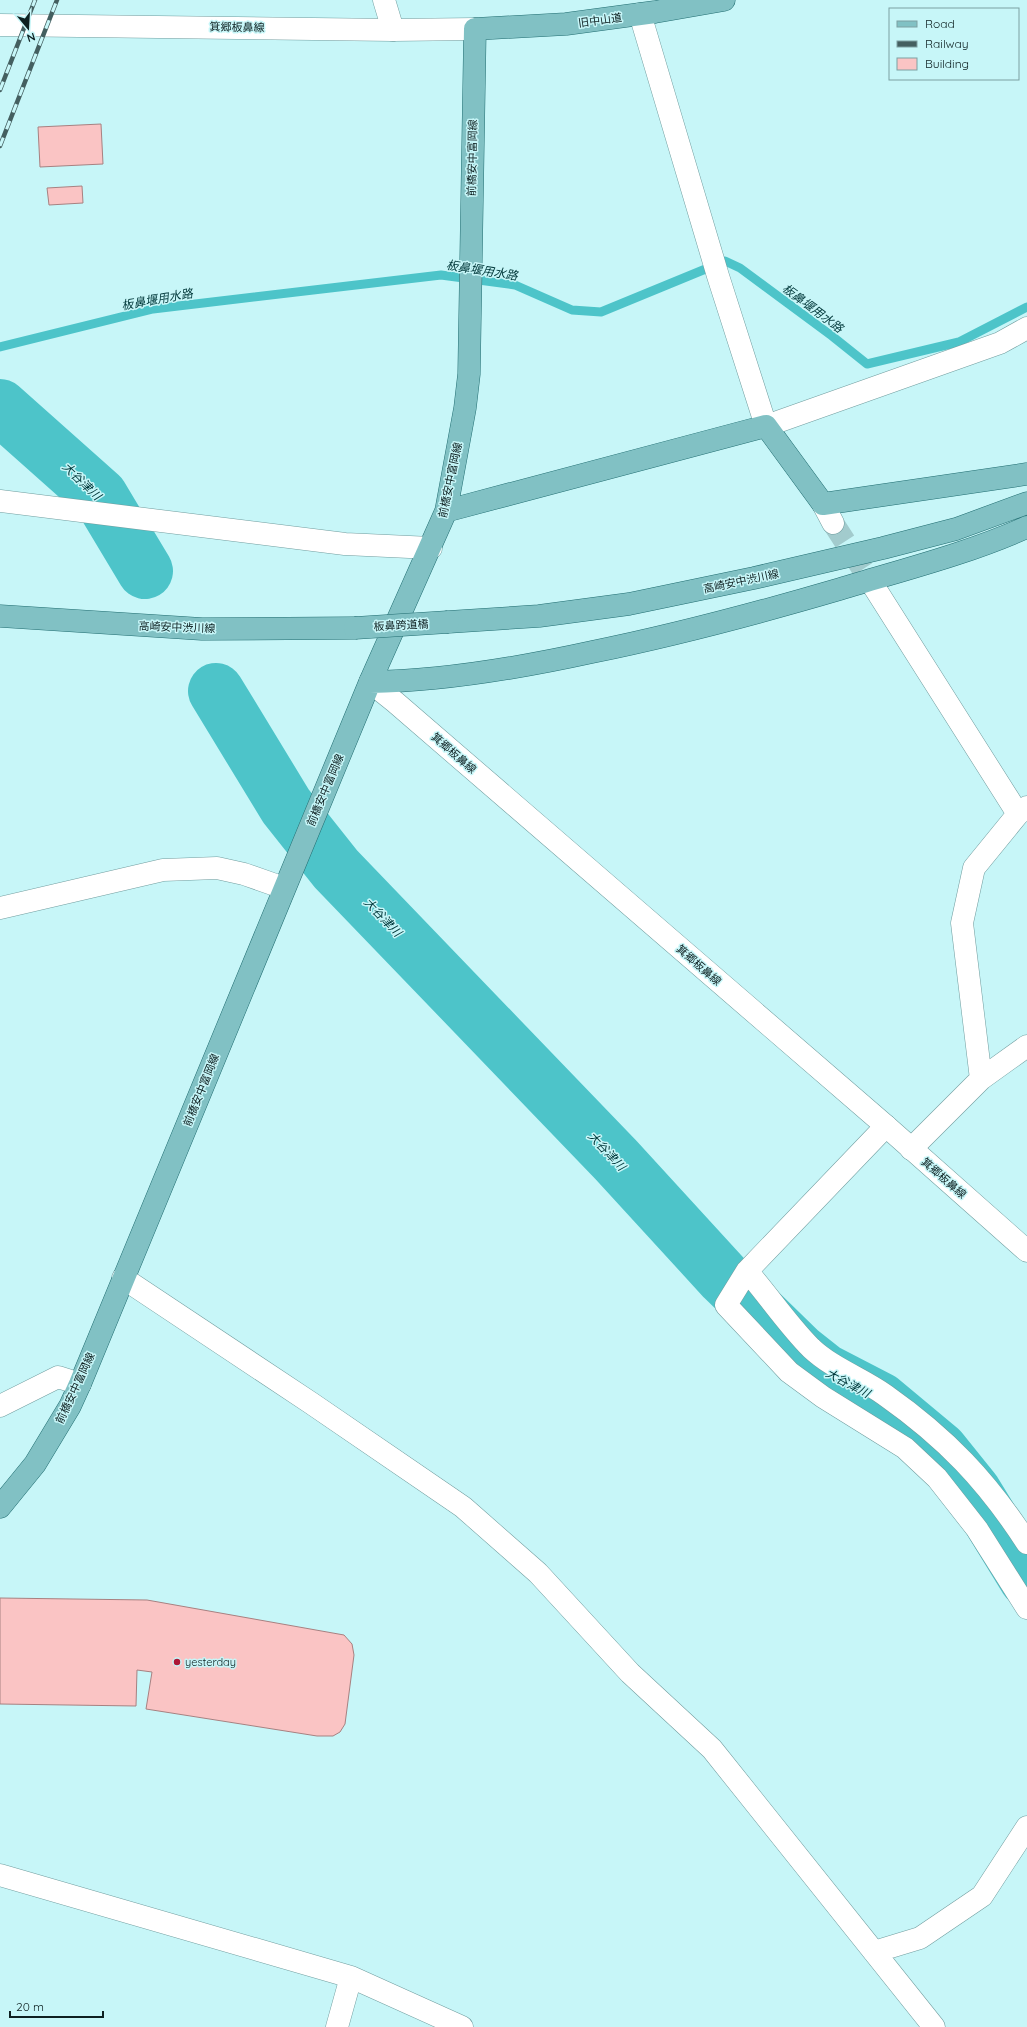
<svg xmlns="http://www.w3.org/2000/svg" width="1027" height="2027" font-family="Quicksand,'Noto Sans JP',sans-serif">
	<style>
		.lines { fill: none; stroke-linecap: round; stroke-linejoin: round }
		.stream { stroke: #4dc4c9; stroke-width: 9 }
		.river { stroke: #4dc4c9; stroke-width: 56 }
		.building { fill: #fac4c4; stroke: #a78181 }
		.street-tunnel { stroke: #a2cbcd; stroke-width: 22; stroke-dasharray: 22 11; stroke-linecap: butt }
		.street-casing { stroke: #719d9f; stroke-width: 23 }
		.secondary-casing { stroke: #719d9f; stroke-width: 23 }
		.primary-casing { stroke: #226e72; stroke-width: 23 }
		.street { stroke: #fff; stroke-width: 22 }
		.secondary { stroke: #fff; stroke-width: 22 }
		.primary { stroke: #81c1c4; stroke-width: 22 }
		.rail-casing { stroke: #445f60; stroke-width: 4.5 }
		.rail { stroke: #c7f6f8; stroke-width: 3; stroke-dasharray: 9; stroke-linecap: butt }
		.primary-bridge-casing { stroke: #226e72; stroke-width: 23; stroke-linecap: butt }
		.primary-bridge { stroke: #81c1c4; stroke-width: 22 }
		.poi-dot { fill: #ac1736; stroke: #c7f6f8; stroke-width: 1.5 }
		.labels { text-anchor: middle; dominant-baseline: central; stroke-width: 3; stroke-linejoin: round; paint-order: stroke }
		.street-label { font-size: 11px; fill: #0e2021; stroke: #c7f6f8 }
		.poi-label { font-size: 11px; fill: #0e2021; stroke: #c7f6f8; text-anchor: start }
		.water-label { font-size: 12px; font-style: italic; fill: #00383a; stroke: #c7f6f8 }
	</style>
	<rect width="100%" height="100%" fill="#c7f6f8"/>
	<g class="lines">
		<path class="stream" d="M0,347L153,309L441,275L515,285L572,310L601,312L725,261L740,268L832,336L867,364L959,342L1027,307"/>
		<path class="river" d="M0,407L100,496L145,571
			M216,691L286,806L336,869L616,1160L724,1278L800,1352L824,1371L880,1400L940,1450L973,1491L1027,1579"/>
	</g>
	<path class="building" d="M101,124L103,164L40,167L38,127Z
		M82,186L83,203L49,205L47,188Z
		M0,1598L147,1600L344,1635L352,1644L354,1655L345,1724L340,1732L333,1736H317L146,1709L152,1672L137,1670L136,1706L0,1704Z"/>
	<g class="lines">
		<path class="street-tunnel" d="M833,523L871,582"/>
		<g class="street-casing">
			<path id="street" d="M384,0L393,30
				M640,14L718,276L766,426L1000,343L1027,328
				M0,501L345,544L431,548
				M823,504L833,523
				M871,582L1018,814
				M0,908L163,870L217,868L244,874L284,888
				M981,1079L962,923L974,868L1018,814L1027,807
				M886,1126L747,1271L726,1305L789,1372L823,1397L905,1448L937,1478L977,1529L1027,1608
				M911,1149L981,1079L1027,1046
				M747,1271C768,1295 788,1325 811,1348C832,1368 861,1378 885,1395C946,1438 987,1481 1027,1543
				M123,1278L311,1403L463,1507L538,1573L630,1673L712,1749L934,2027
				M0,1406L58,1377L80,1384
				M0,1875L351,1977L462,2027
				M874,1952L920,1938L982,1896L1027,1827
				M337,2027L351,1977"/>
		</g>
		<g class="secondary-casing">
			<path id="secondary" d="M0,25L393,30L475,29
				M370,682L395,702L886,1126L1027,1251"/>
		</g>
		<g class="primary-casing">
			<path id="primary" d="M446,511L766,426L823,504L1027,474
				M0,616L202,629L355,628
				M448,622L539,616L629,604L754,578L883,548L956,529L1027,503
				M370,682C444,681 519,668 592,652C676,635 758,613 840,589C902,570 967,554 1027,527
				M0,1507L35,1464L70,1406L80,1384L370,682L446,511L465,408L469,374L475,29L566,24L655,12L724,0"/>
		</g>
		<use href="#street" class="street"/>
		<use href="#secondary" class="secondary"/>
		<use href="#primary" class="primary"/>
		<g class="rail-casing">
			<path id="rail" d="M0,90L35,0
				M0,146L57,0"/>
		</g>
		<use href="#rail" class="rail"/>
		<g class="primary-bridge-casing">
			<path id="primary-bridge" d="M355,628L448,622"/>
		</g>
		<use href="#primary-bridge" class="primary-bridge"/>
	</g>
	<circle class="poi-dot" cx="177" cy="1662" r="4"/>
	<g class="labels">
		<g class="street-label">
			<text transform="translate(600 20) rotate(-8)">旧中山道</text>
			<text transform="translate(237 27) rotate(1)">箕郷板鼻線</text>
			<text transform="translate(472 158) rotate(-89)">前橋安中富岡線</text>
			<text transform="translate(450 480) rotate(-78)">前橋安中富岡線</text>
			<text transform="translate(741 581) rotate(-12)">高崎安中渋川線</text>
			<text transform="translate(401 625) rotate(-3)">板鼻跨道橋</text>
			<text transform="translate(177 627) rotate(2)">高崎安中渋川線</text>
			<text transform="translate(454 753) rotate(41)">箕郷板鼻線</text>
			<text transform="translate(325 790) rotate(-67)">前橋安中富岡線</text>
			<text transform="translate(699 965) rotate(41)">箕郷板鼻線</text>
			<text transform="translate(201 1090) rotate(-68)">前橋安中富岡線</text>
			<text transform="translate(944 1178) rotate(41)">箕郷板鼻線</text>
			<text transform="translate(75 1388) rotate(-65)">前橋安中富岡線</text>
		</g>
		<g class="poi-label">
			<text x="185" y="1662">yesterday</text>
		</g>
		<g class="water-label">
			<text transform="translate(482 270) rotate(9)">板鼻堰用水路</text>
			<text transform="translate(157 299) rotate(-10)">板鼻堰用水路</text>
			<text transform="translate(813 308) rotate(37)">板鼻堰用水路</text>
			<text transform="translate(82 481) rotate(44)">大谷津川</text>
			<text transform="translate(383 917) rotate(46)">大谷津川</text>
			<text transform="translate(607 1151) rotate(47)">大谷津川</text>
			<text transform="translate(848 1383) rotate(28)">大谷津川</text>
		</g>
	</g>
	<rect x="889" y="8" width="130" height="72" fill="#c7f6f8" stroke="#7da0a2"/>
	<rect x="897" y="21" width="20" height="6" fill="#81c1c4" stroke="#7da0a2"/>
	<text x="925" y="28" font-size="12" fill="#0e2021">Road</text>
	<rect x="897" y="41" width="20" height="6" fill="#445f60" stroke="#7da0a2"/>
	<text x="925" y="48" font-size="12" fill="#0e2021">Railway</text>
	<rect x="897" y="58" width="20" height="12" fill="#fac4c4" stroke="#7da0a2"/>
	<text x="925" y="68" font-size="12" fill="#0e2021">Building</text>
	<g transform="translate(28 28) rotate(162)" stroke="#c7f6f8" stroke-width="3" paint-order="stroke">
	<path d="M0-3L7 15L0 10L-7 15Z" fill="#0e2021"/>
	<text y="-6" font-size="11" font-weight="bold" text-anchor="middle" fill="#0e2021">N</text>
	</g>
	<path d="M10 2011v6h93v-6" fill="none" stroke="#0e2021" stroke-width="2"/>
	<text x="16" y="2011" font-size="12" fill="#0e2021" stroke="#c7f6f8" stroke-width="3" paint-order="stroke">20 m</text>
</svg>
